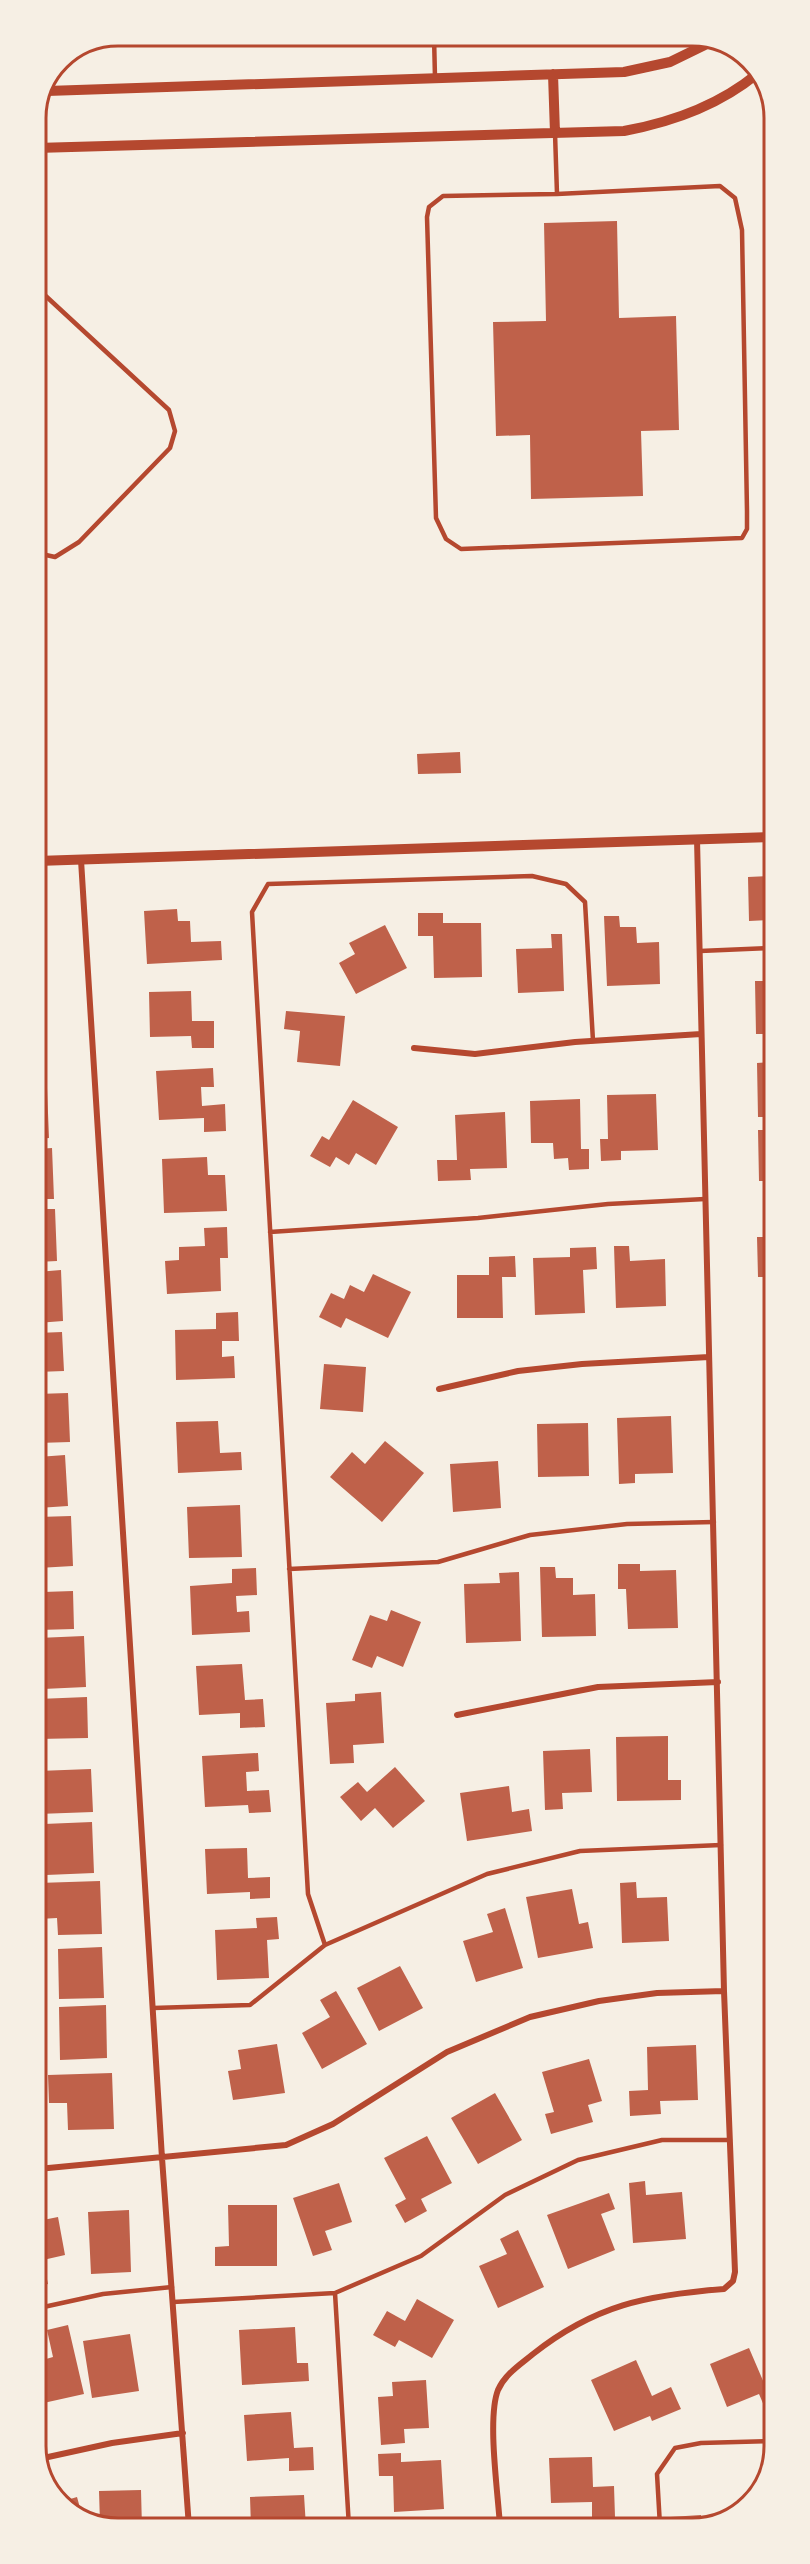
<svg xmlns="http://www.w3.org/2000/svg" width="810" height="2564" font-family="Merriweather,serif">
	<style>
		.building { fill: #bf614a }
		.lines { fill: none; stroke-linecap: round; stroke-linejoin: round }
		.service { stroke: #b5482f; stroke-width: 4.5 }
		.minor { stroke: #b5482f; stroke-width: 6 }
		.tertiary { stroke: #b5482f; stroke-width: 10 }
		.rim { fill: none; stroke: #b5482f; stroke-width: 3 }
	</style>
	<rect width="100%" height="100%" fill="#f6efe4"/>
	<path class="building" d="M617,221L619,318L676,316L679,430L641,431L643,496L531,499L530,435L496,436L493,322L546,321L544,223Z
		M460,752L461,773L418,774L417,754Z
		M772,876V920L749,921L748,877Z
		M177,909L178,921H190L191,942L221,941L222,960L147,964L144,911Z
		M418,913H443V923H481L482,977L434,978L433,936H418Z
		M604,916H619L620,927H636L637,943L659,942L660,984L607,986Z
		M385,925L407,968L356,994L339,963L355,954L349,943Z
		M551,934H562L564,991L518,993L516,949L552,948Z
		M755,981H772V1034H756Z
		M191,991L192,1021H214V1048H192L191,1036L150,1037L149,992Z
		M286,1011L345,1016L340,1066L297,1062L300,1031L284,1029Z
		M772,1062V1117H758L757,1063Z
		M213,1068L214,1087H201L202,1106L225,1104L226,1131L204,1132V1118L159,1120L156,1071Z
		M37,1088H47L49,1138L37,1139Z
		M656,1094L658,1150L621,1151V1160L601,1161L600,1139H608L607,1095Z
		M580,1099L581,1149H589V1169L569,1170L568,1158L554,1159L553,1143H531L530,1101Z
		M353,1100L398,1127L376,1165L356,1153L349,1165L336,1157L330,1167L310,1156L322,1136L329,1140Z
		M505,1112L507,1168L470,1169L471,1180L438,1181L437,1160H457L455,1115Z
		M758,1130H772L773,1181H759Z
		M52,1148L54,1199H37V1149Z
		M207,1157L208,1175H225L227,1211L164,1213L162,1159Z
		M37,1209H55L57,1261L37,1262Z
		M227,1227L228,1258H220L221,1291L167,1294L165,1261L179,1260V1247L205,1246L204,1228Z
		M773,1227V1277H758L757,1237H769V1228Z
		M614,1246H629L630,1261L665,1259L666,1306L616,1308Z
		M596,1247L597,1269L583,1270L585,1313L535,1315L533,1258L570,1257V1248Z
		M515,1256L516,1277H502L503,1318H457V1275H489V1257Z
		M61,1270L63,1321L37,1323V1272Z
		M373,1274L411,1292L388,1338L346,1318L341,1328L319,1317L331,1293L344,1299L350,1285L364,1292Z
		M763,1296H773V1348H764Z
		M238,1312L239,1341H222V1357L234,1356L235,1378L176,1380L175,1330L216,1329V1313Z
		M62,1332L64,1371L37,1372V1333Z
		M324,1364L366,1367L363,1412L320,1409Z
		M68,1393L70,1442L38,1443L37,1394Z
		M765,1395H773V1447H767Z
		M671,1416L673,1473L635,1474V1483L619,1484L617,1418Z
		M218,1421L220,1453L241,1452L242,1470L178,1473L176,1422Z
		M588,1423L589,1476L538,1477L537,1424Z
		M385,1441L424,1473L382,1522L330,1477L352,1452L365,1464Z
		M65,1455L68,1506L38,1508V1457Z
		M498,1461L501,1508L453,1512L450,1464Z
		M765,1471H773V1517H766Z
		M240,1505L242,1557L189,1558L187,1507Z
		M71,1516L73,1566L38,1568V1517Z
		M770,1563H773V1602H771Z
		M618,1564H640V1571L676,1570L678,1628L628,1629L626,1589H618Z
		M540,1567H555L556,1578H573V1595L595,1594L596,1636L542,1637Z
		M256,1568L257,1595L236,1596L237,1612L249,1611L250,1632L192,1635L190,1586L232,1583V1569Z
		M519,1572L521,1641L466,1643L464,1584L500,1583L499,1573Z
		M73,1591L74,1629L38,1630V1607H43V1592Z
		M391,1610L421,1622L403,1667L377,1656L372,1668L352,1660L370,1615L387,1621Z
		M84,1636L86,1687L43,1689L42,1662H38V1638Z
		M242,1664L245,1700L263,1699L265,1727L240,1728V1713L199,1715L196,1666Z
		M381,1692L384,1743L353,1745L354,1763L330,1764L326,1703L355,1701V1694Z
		M87,1697L88,1738L38,1739V1699Z
		M668,1736V1780H681V1800L617,1801L616,1737Z
		M590,1749L592,1792L562,1793L563,1809L545,1810L543,1751Z
		M258,1753L259,1771L246,1772L247,1791L269,1790L271,1812L249,1813L248,1805L205,1807L202,1756Z
		M395,1767L425,1801L393,1828L375,1808L361,1821L340,1797L358,1782L367,1792Z
		M91,1769L93,1812L38,1814V1771Z
		M509,1786L512,1812L529,1809L532,1831L467,1841L460,1793Z
		M92,1822L94,1873L46,1875L44,1824Z
		M247,1848L248,1878L270,1877V1898L250,1899V1892L207,1894L205,1849Z
		M100,1881L102,1934L58,1935L57,1918L39,1919L38,1883Z
		M636,1882L637,1898L667,1897L669,1941L622,1943L620,1883Z
		M572,1889L579,1924L588,1922L593,1948L538,1958L526,1897Z
		M505,1908L523,1968L476,1982L463,1941L493,1932L487,1914Z
		M277,1917L279,1939L267,1940L269,1978L217,1980L215,1930L257,1928L256,1918Z
		M102,1947L104,1998L59,1999L58,1949Z
		M400,1966L423,2008L379,2031L357,1988Z
		M336,1991L367,2044L322,2069L302,2033L330,2017L320,2000Z
		M106,2005L107,2058L60,2060L59,2007Z
		M277,2044L285,2093L233,2100L228,2071L241,2069L238,2050Z
		M696,2045L698,2100L660,2101L661,2114L630,2116L629,2091L648,2090L647,2047Z
		M589,2059L602,2101L588,2105L593,2122L551,2134L545,2114L554,2112L542,2072Z
		M112,2073L114,2129L68,2130L67,2103H49L48,2075Z
		M495,2093L522,2140L478,2164L451,2118Z
		M427,2136L452,2183L421,2199L427,2211L405,2223L395,2205L406,2199L384,2158Z
		M645,2181L646,2195L682,2192L686,2239L633,2243L629,2183Z
		M339,2183L352,2222L325,2231L332,2250L313,2256L293,2198Z
		M609,2193L615,2209L601,2214L615,2250L568,2269L547,2215Z
		M228,2205H277V2266H215V2247L229,2246Z
		M129,2210L131,2272L91,2274L88,2212Z
		M58,2217L65,2255L43,2260L48,2284L39,2286L38,2221Z
		M518,2230L544,2287L498,2308L479,2266L507,2254L500,2239Z
		M417,2299L454,2320L432,2358L399,2340L395,2347L373,2335L387,2311L405,2321Z
		M68,2325L84,2394L39,2404V2361L53,2357L47,2330Z
		M295,2327L297,2363H308L309,2381L242,2385L239,2330Z
		M130,2334L139,2391L92,2398L83,2341Z
		M749,2348L764,2383L774,2379V2404L765,2408L759,2394L727,2407L710,2364Z
		M636,2360L652,2396L671,2387L681,2409L652,2421L650,2416L614,2431L591,2380Z
		M426,2380L429,2428L404,2429L405,2443L381,2445L378,2397L393,2396L392,2382Z
		M291,2412L294,2448L313,2447L314,2470L289,2471V2458L247,2461L244,2415Z
		M401,2453V2462L441,2460L444,2509L394,2512L393,2476H379L378,2454Z
		M592,2457L593,2487L614,2486L615,2517L592,2518V2502L551,2503L549,2458Z
		M141,2490L142,2528H112L100,2523L99,2491Z
		M304,2495L306,2527H251L250,2497Z
		M77,2497L82,2515L64,2508L60,2502Z
		M701,2515V2525H671L670,2517Z"/>
	<g class="lines">
		<path class="service" d="M434,36L435,78
			M555,133L557,194L720,186L735,198L742,230L747,511V529L742,538L461,549L446,539L436,518L427,217L429,207L443,196L557,194
			M36,287L169,410L175,431L170,448L79,542L55,557L37,553
			M700,951L772,948
			M270,1232L478,1218L608,1204L705,1199
			M289,1569L438,1562L530,1535L627,1524L714,1522
			M325,1945L308,1894L252,912L268,884L532,876L566,884L585,902L593,1041
			M153,2008L250,2005L325,1945L487,1874L580,1851L721,1845
			M335,2293L349,2527
			M173,2302L335,2293L421,2256L505,2195L578,2160L662,2140H730
			M39,2308L103,2294L172,2287
			M660,2526L657,2474L675,2448L701,2443L774,2441"/>
		<path class="minor" d="M81,860L162,2158L189,2527
			M414,1048L475,1054L575,1042L701,1034
			M439,1389L518,1371L582,1364L709,1357
			M457,1715L598,1687L718,1682
			M38,2169L286,2145L333,2124L447,2052L530,2017L599,2001L657,1993L724,1991
			M39,2459L112,2443L183,2433
			M500,2526C498,2493 487,2418 498,2390C505,2374 521,2364 533,2354C595,2305 647,2295 724,2289L733,2281L735,2272L724,1991L697,839"/>
		<path class="tertiary" d="M553,74L555,133
			M47,91L624,72L670,62L711,42
			M36,148L624,131C673,122 718,106 757,74
			M37,861L772,837"/>
	</g>
	<path d="M0 0H810V2564H0ZM118 46H692A72 72 0 0 1 764 118V2446A72 72 0 0 1 692 2518H118A72 72 0 0 1 46 2446V118A72 72 0 0 1 118 46Z" fill="#f6efe4" fill-rule="evenodd"/>
	<path class="rim" d="M118 46H692A72 72 0 0 1 764 118V2446A72 72 0 0 1 692 2518H118A72 72 0 0 1 46 2446V118A72 72 0 0 1 118 46Z"/>
</svg>
